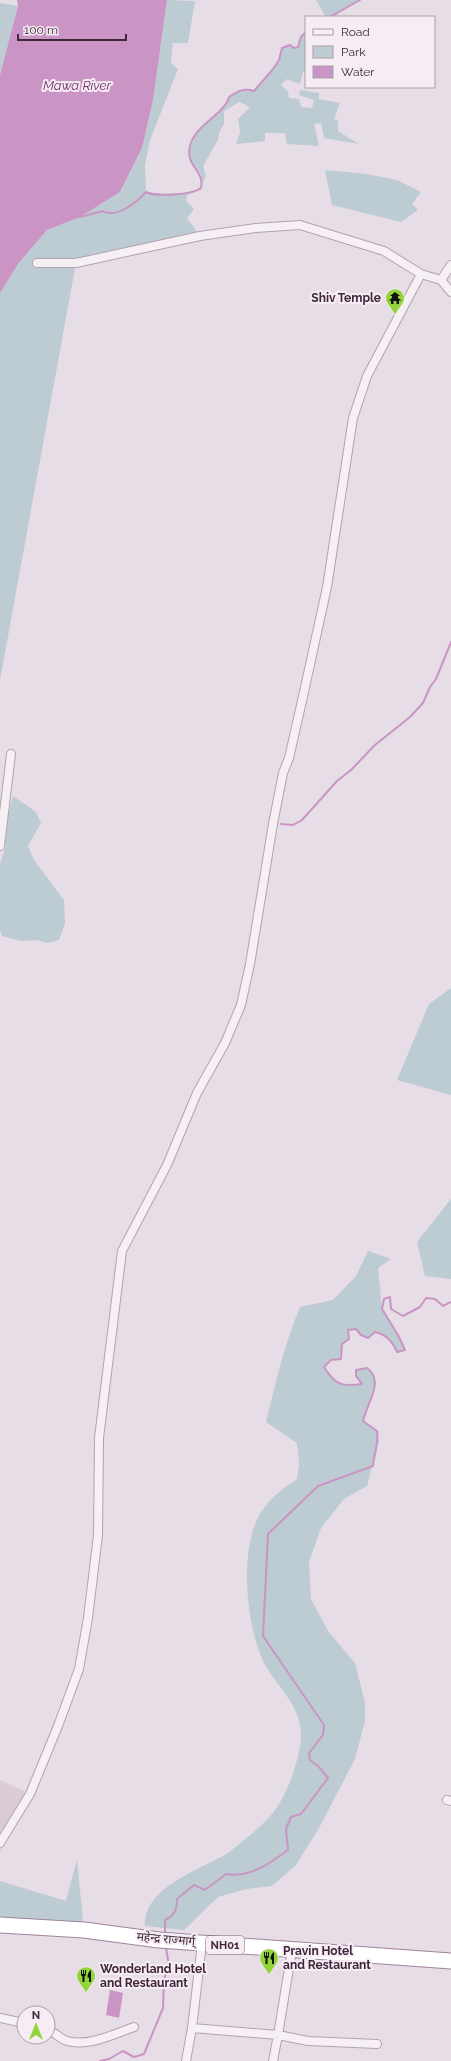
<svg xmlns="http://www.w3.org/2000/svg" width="451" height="2061" font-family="Raleway,'Noto Sans Devanagari',sans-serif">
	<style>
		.built { fill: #dacbd6 }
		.green { fill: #bdcbd2 }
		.water { fill: #ca95c5 }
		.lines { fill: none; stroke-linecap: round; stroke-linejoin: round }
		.stream { stroke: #ca95c5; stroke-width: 2 }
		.street-casing { stroke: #b1a2af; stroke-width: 10 }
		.highway-casing { stroke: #9f839a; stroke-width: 17 }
		.street { stroke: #f6eff4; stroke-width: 8 }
		.highway { stroke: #fff; stroke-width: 15 }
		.labels { text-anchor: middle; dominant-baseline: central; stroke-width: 4; stroke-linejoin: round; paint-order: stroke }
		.shield { fill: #f5ecf4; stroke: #766171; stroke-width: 1 }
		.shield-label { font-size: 11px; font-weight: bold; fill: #3f2639 }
		.poi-label { font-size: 12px; font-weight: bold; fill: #3f2639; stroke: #f5ecf4; text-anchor: start }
		.street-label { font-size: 12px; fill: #3f2639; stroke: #f5ecf4 }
		.water-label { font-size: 13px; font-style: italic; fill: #742e6b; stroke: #f5ecf4 }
	</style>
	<rect width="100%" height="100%" fill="#e7dde6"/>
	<path class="built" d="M0,1780L30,1794L0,1852Z"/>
	<path class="green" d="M167,0L195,1L188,43H173L171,63L178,69L150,140L145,165L146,192L165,194L195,192L187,195L186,201L194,209L187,218L200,236L76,263L0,680V293L18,264L47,230L80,217L120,192L142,148L153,100Z
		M316,0H360L338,13L337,17H326Z
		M0,3L18,6L0,75Z
		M306,32V70L303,72L300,84L287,79L281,85L288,92L289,98L299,99L301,107L312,108L314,100L299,95L300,90L319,93V99L340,103L334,119L338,120V131L359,144L324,138L321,123L314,124L319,146L287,144L285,133H265V141L236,144L240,132L238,119L250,107L239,102L224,111V124L219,133L218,140L203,166L206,176L202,184L201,174L190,162V148L198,130L227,105L229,97L241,90L254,91L273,69L279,60L282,48L290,45L294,48L298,47L301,37Z
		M325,170L366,174L397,180L421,192L412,204L418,210L401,222L332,205Z
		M13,796L36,812L41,823L28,846L34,860L64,900L65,923L59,940L46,943L37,940L21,941L2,936L0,931V864L6,845L2,839Z
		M451,988V1095L397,1080L429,1004Z
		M451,1199V1279L425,1276L417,1242Z
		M368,1251L391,1259L378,1268L382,1309L398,1335L405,1350L397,1352C392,1341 387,1334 375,1332L368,1338L361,1335L356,1329L348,1330L349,1339L342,1344L341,1359L331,1360L324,1366C333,1383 344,1387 362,1384L356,1376V1370L367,1368C385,1381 367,1403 363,1421L377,1431L379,1440L367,1486L344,1499L321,1528L309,1562L311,1599L328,1631L355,1663L365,1703V1721L355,1759L319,1828L296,1865L272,1886L246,1889L218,1897L184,1930L145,1926C143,1889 196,1871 223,1856C236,1848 267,1822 275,1810C288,1792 296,1768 300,1746C306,1708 280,1692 264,1663C246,1627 238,1545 262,1511C272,1496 283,1489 297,1479L299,1464L297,1443L266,1422C276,1382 284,1345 300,1307L333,1300L356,1276Z
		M77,1859L84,1932L0,1928V1881L66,1901Z"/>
	<path class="water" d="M17,0H167L153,100L142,148L120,192L80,217L47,230L18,264L0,293V75L18,6Z
		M110,1990L123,1993L119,2018L106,2015Z"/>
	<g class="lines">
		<path class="stream" d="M330,17L360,0
			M80,217L103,211C116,219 137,202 146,192C156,197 192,195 201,188C205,170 185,167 190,146C195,125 225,114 229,97C238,91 243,88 254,91L273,69L279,60L282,48L290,45L294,48L298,47L301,37L306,32
			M281,824L293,825L302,820L337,781L351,770L375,745L410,717L423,703L430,687L436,679L451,642
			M165,1932V1920C175,1915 177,1910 177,1899L194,1885L205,1890L226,1874C250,1878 269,1864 288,1850L286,1829L291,1817L301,1814L328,1778L319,1767L310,1760L309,1753L323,1735L324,1725L263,1636L268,1534L318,1486L373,1466C374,1454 379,1443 377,1431L363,1421C367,1403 385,1381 367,1368L356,1370V1376L362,1384C342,1387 335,1385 324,1367L331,1360L341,1359L342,1344L349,1339L348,1330L356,1329L361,1335L368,1338L375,1332C387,1335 392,1341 397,1352L405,1350L398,1335L382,1309L384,1299L390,1297L391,1309L403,1316L420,1307L426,1298L435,1299L443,1306L451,1302
			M100,2061L109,2059L123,2051L134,2057L144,2054L163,2008L164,1979L169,1966L166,1948"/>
		<g class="street-casing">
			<path id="street" d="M37,263H76L200,236L256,228L300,225L384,251L421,274L441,280L451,292
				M441,280L451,265
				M0,846L11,754
				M447,1800L451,1801
				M0,1843L30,1794L58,1726L79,1669L88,1618L98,1535L99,1438L122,1251L167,1165L197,1093L225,1043L241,1005L250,964L273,824L283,773L289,758L304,692L327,587L353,418L367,376L421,274
				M0,2018L24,2023
				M192,2028L278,2035L292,1950
				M48,2030C55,2032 60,2039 67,2041C89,2047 114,2034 134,2027
				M186,2061L192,2028L202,1943
				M273,2061L278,2035L308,2041L377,2044"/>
		</g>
		<g class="highway-casing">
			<path id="highway" d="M0,1925L84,1930L159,1940L451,1961"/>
		</g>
		<use href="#street" class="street"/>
		<use href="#highway" class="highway"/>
	</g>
	<defs>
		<g id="temple-pin" transform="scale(1)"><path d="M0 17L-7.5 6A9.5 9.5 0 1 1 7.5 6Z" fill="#93d43a" stroke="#f5ecf4"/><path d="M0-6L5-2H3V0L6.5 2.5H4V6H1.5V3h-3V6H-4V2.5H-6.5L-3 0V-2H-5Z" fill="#111"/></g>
		<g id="restaurant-pin" transform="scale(1)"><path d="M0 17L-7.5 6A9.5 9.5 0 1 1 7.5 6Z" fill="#93d43a" stroke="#f5ecf4"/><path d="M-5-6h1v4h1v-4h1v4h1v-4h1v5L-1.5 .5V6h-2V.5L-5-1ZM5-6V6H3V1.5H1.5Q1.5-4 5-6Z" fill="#111"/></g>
	</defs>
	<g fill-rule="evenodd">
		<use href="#temple-pin" x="395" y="298"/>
		<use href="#restaurant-pin" x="269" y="1958"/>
		<use href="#restaurant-pin" x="86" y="1976"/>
	</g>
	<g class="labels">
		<rect class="shield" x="206" y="1936" width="38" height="18" rx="3"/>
		<g class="shield-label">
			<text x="225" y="1945">NH01</text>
		</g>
		<g class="poi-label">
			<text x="381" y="298" text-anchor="end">Shiv Temple</text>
			<text x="283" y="1951">Pravin Hotel<tspan x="283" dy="14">and Restaurant</tspan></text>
			<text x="100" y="1969">Wonderland Hotel<tspan x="100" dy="14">and Restaurant</tspan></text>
		</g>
		<g class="street-label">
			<text transform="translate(166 1939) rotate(5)">महेन्द्र राज्मार्ग्</text>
		</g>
		<g class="water-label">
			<text x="77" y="85">Mawa River</text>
		</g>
	</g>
	<rect x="305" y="16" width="130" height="72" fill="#f5ecf4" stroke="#ac9da9"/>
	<rect x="313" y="29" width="20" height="6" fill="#f6eff4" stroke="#ac9da9"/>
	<text x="341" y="36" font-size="12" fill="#3f2639">Road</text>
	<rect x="313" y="46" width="20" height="12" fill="#bdcbd2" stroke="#ac9da9"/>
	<text x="341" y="56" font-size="12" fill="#3f2639">Park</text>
	<rect x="313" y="66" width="20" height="12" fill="#ca95c5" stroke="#ac9da9"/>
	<text x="341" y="76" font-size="12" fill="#3f2639">Water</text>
	<g transform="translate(36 2025)"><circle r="19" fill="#f5ecf4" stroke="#ac9da9"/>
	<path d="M0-3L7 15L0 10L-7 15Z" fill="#93d43a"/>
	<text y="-6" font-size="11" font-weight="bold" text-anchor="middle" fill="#3f2639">N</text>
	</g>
	<path d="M18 34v6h108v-6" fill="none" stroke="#3f2639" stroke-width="2"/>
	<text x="24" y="34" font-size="12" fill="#3f2639" stroke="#f5ecf4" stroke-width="3" paint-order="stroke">100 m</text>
</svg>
